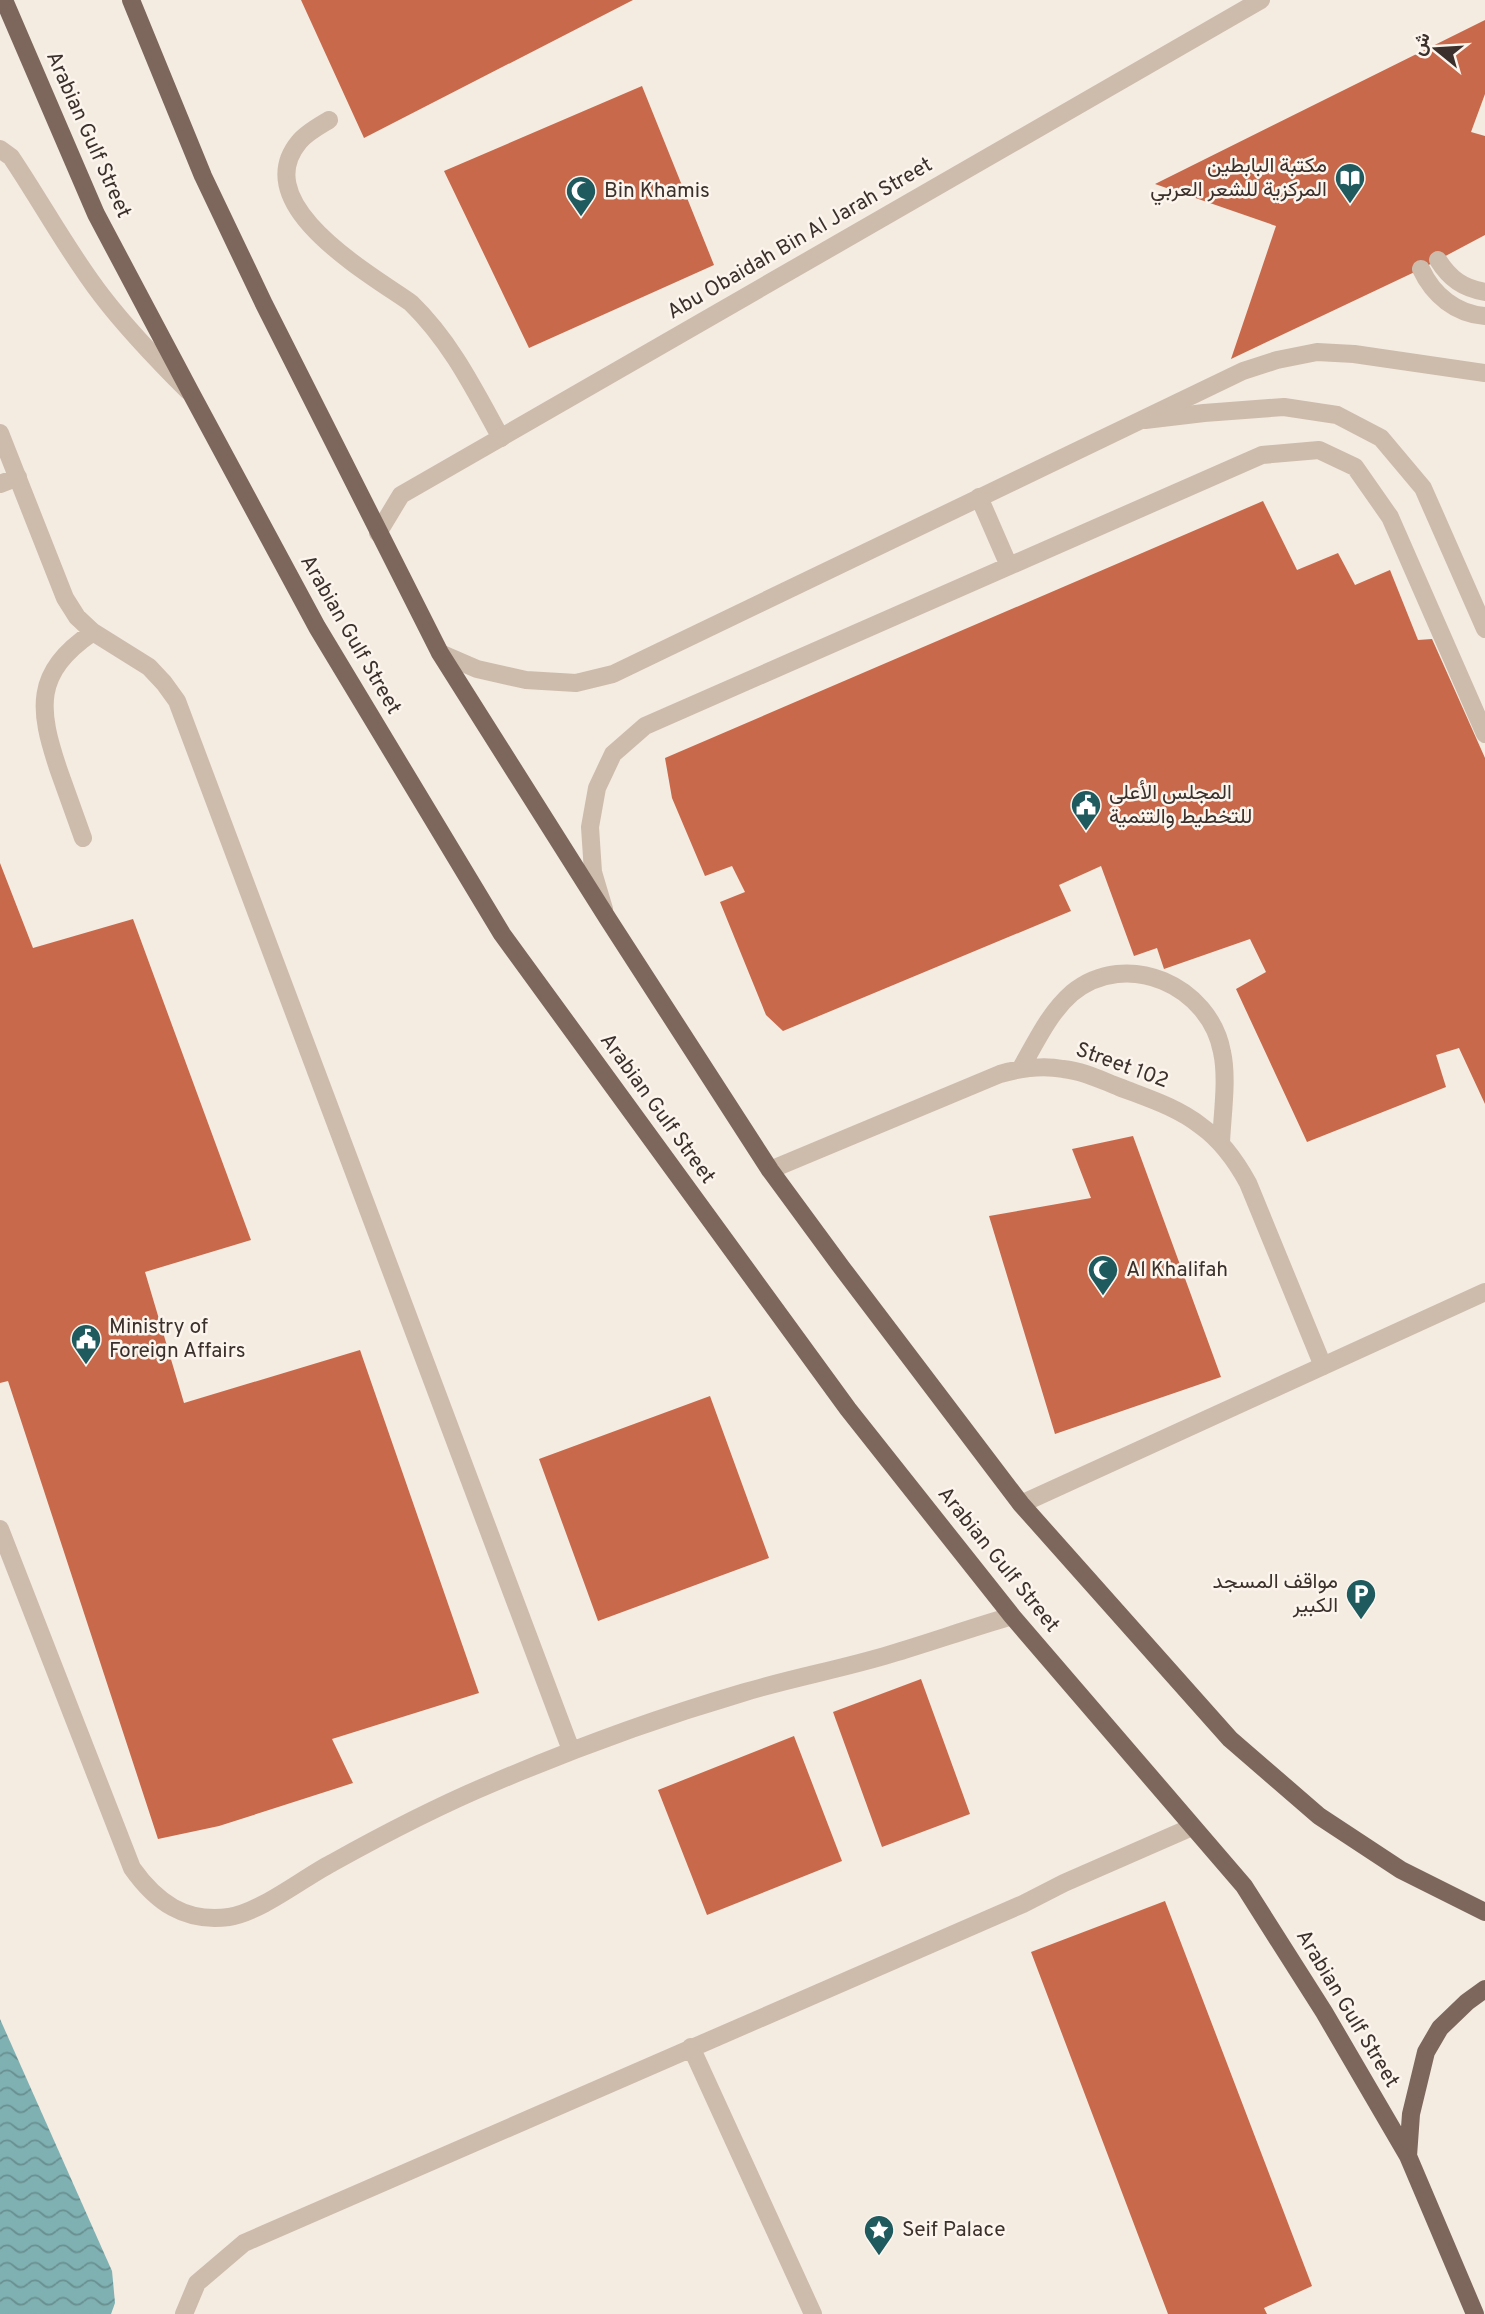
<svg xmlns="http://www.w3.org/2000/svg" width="1485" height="2314" font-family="Overpass,Vazirmatn,sans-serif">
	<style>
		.water { fill: url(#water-waves) }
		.building { fill: #c8694b }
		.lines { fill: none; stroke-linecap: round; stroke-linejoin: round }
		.lane { stroke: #cdbbac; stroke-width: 18 }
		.street { stroke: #cdbbac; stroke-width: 18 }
		.primary { stroke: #7d675c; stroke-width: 18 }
		.labels { text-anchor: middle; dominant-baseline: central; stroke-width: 5; stroke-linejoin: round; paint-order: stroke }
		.street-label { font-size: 21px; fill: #3b302b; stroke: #fbf5ee }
		.poi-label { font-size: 21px; fill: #3b302b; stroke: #fbf5ee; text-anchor: start }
	</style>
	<defs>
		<pattern id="water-waves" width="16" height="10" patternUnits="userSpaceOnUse" patternTransform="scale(1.75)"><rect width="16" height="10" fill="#7fb0b2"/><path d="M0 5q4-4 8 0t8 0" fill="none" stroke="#699091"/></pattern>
	</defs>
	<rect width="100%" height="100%" fill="#f4ebe1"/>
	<path class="water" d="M0,2019L112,2271L115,2303L111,2314H0Z"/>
	<path class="building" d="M301,0H633L364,138Z
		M1485,20V94L1471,132L1485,136V235L1421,269L1231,359L1276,226L1155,184Z
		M642,86L714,265L529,348L444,171Z
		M1263,501L1297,570L1338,553L1355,585L1390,570L1418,640L1432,639L1485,758V1104L1459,1048L1436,1055L1446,1087L1307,1142L1236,989L1266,972L1250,939L1164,969L1157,948L1134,956L1101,866L1059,885L1071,911L783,1031L766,1015L720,902L745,892L732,866L705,876L672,798L665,758Z
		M0,863L33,948L133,919L251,1240L145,1272L184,1403L360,1350L479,1693L332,1739L353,1783L219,1826L158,1839L8,1381L0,1383Z
		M1133,1136L1221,1377L1055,1434L989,1216L1091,1198L1072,1149Z
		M710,1396L769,1558L598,1621L539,1459Z
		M921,1679L970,1814L882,1847L833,1712Z
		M794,1736L842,1861L707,1915L658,1790Z
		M1165,1901L1312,2286L1264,2308L1267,2314H1168L1031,1952Z"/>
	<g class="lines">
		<path class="lane" d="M329,120C319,126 306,133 299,142C247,205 370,274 411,303C451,342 474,389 501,438
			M0,149L11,157C42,203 68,252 102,296C128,330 158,361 188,391
			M1438,260C1450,279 1463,288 1485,292
			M1421,269C1433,295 1456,314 1485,316
			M1145,420L1204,413L1284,407L1337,415L1381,438L1423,488L1485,629
			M0,433L65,598L77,617L93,632L149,667L164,683L177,701L571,1750
			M0,484L18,477
			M979,497L1009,566
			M83,838C75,816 67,793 59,771C38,709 33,673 93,632
			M604,909L593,872L590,827L597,788L613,754L645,726L1262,455L1319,450L1355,467L1390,517L1485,734
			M1021,1068C1036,1042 1049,1013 1072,993C1127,948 1210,986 1222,1052C1228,1079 1222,1116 1221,1143
			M770,1170L1000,1074C1021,1068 1041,1065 1063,1069C1083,1071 1101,1080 1119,1087C1147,1098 1177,1107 1201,1126C1222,1141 1236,1161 1248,1183L1323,1366
			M0,1529L132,1868C156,1902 185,1923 229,1917C261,1912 303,1878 332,1863C384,1834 438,1806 493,1783C575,1748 657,1718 742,1693C791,1678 842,1669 891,1654C931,1642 971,1628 1012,1616
			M691,2047L813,2314
			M184,2314L197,2283L244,2243L1023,1904L1064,1883L1192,1827"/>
		<path class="street" d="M378,533L401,495L1261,0
			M440,653L477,669L526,680L576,683L613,674L1243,371L1277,360L1317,352L1354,354L1485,373
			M1021,1504L1485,1292"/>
		<path class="primary" d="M4,0L96,214L192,395L317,627L502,934L848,1409L1012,1616L1244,1886L1324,2012L1408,2156
			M131,0L203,176L264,304L440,653L608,919L770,1170L842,1268L1021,1504L1230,1739L1319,1816L1401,1870L1485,1912
			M1475,2314L1408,2156L1411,2114L1426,2052L1440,2028L1467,2002L1485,1989"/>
	</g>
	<defs>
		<g id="library-pin" transform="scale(1.575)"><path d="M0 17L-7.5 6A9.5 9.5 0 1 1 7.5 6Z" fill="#1f5a5e" stroke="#fbf5ee"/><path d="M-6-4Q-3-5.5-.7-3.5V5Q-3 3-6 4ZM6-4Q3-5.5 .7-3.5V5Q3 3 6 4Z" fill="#fff"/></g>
		<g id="mosque-pin" transform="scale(1.575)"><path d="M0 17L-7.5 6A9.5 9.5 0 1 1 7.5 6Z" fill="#1f5a5e" stroke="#fbf5ee"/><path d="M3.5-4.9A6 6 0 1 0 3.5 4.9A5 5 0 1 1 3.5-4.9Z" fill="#fff"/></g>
		<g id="civic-pin" transform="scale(1.575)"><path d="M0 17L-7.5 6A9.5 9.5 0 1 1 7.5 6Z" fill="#1f5a5e" stroke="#fbf5ee"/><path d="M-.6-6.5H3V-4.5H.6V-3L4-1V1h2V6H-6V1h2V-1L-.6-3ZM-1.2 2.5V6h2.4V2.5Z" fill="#fff"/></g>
		<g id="parking-pin" transform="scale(1.575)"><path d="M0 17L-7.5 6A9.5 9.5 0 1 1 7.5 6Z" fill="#1f5a5e" stroke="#fbf5ee"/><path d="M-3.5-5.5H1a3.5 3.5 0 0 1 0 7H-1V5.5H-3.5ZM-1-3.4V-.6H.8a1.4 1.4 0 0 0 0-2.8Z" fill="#fff"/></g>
		<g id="sight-pin" transform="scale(1.575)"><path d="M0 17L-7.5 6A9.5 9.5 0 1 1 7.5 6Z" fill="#1f5a5e" stroke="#fbf5ee"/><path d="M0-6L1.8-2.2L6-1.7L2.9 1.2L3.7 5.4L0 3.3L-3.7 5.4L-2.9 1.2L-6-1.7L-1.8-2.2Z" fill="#fff"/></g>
	</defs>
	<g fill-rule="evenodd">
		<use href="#library-pin" x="1350" y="178"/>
		<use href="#mosque-pin" x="581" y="191"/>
		<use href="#civic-pin" x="1086" y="805"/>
		<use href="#mosque-pin" x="1103" y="1270"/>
		<use href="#civic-pin" x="86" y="1339"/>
		<use href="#parking-pin" x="1361" y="1594"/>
		<use href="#sight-pin" x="879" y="2230"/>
	</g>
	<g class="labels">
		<g class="street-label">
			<text transform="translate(88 135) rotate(66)">Arabian Gulf Street</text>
			<text transform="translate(800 239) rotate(-30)">Abu Obaidah Bin Al Jarah Street</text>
			<text transform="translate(350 635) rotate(60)">Arabian Gulf Street</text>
			<text transform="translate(1122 1066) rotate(20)">Street 102</text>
			<text transform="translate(657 1109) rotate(54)">Arabian Gulf Street</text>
			<text transform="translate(998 1560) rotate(51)">Arabian Gulf Street</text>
			<text transform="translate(1347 2009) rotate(59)">Arabian Gulf Street</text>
		</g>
		<g class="poi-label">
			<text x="1327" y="166" text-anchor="end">مكتبة البابطين<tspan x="1327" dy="24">المركزية للشعر العربي</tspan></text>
			<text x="604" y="191">Bin Khamis</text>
			<text x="1109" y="793">المجلس الأعلى<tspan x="1109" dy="24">للتخطيط والتنمية</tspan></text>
			<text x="1126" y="1270">Al Khalifah</text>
			<text x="109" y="1327">Ministry of<tspan x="109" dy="24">Foreign Affairs</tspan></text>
			<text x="1338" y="1582" text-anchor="end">مواقف المسجد<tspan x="1338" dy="24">الكبير</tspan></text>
			<text x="902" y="2230">Seif Palace</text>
		</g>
	</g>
	<g transform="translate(1436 49) rotate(288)" stroke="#fbf5ee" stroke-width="5" paint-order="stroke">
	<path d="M0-5L12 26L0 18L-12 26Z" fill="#3b302b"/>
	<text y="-10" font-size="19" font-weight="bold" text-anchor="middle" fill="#3b302b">ش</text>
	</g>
</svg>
